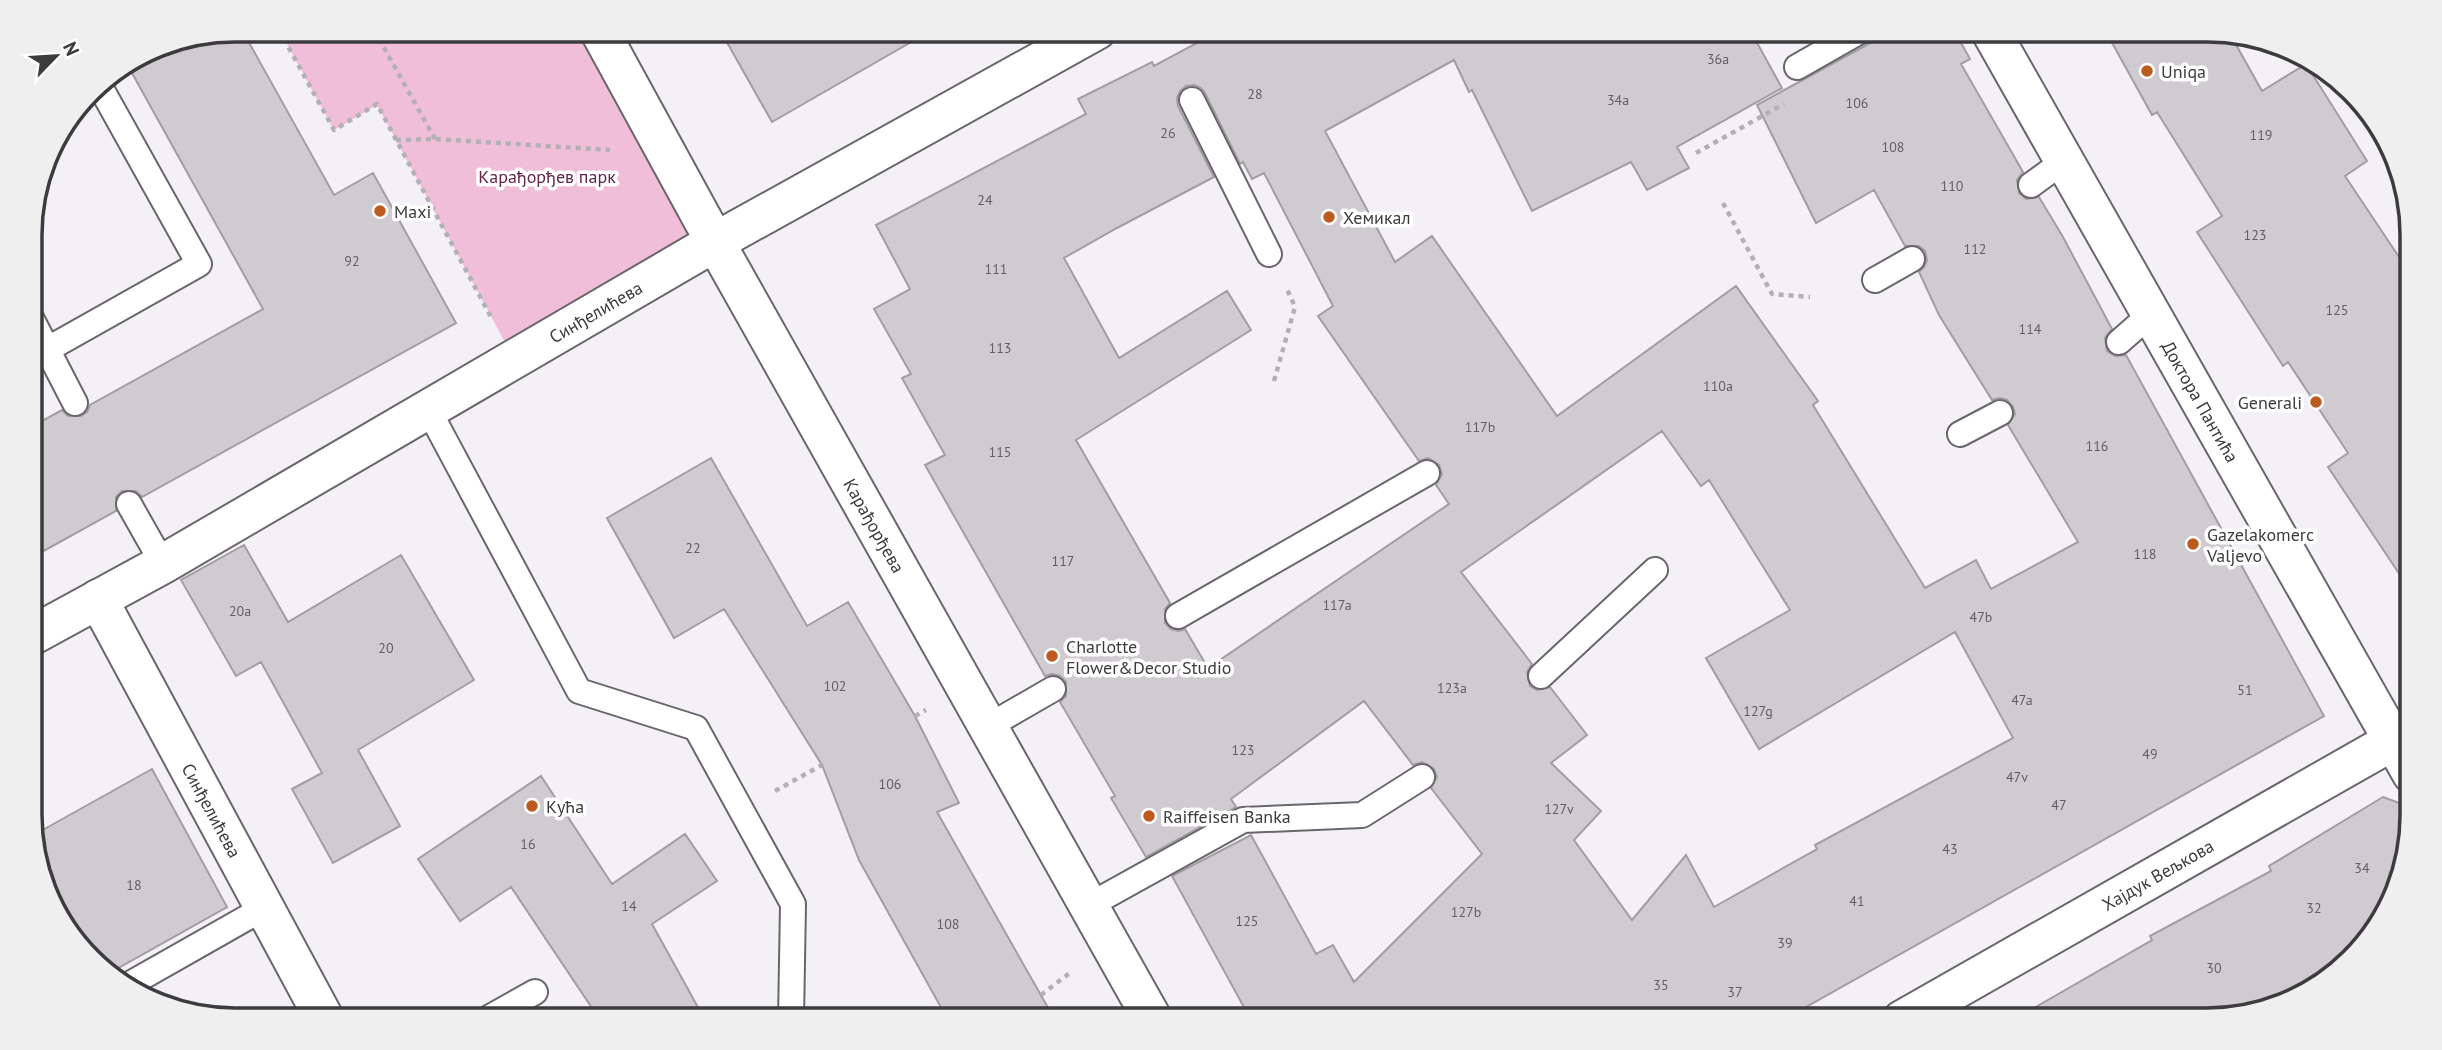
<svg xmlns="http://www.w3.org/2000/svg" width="2442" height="1050" font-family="'PT Sans',sans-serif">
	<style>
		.green { fill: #f0bed8 }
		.building { fill: #d0cbd0; stroke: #a29da2; stroke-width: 2; fill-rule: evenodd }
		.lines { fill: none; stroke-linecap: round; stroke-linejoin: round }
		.service-casing { stroke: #69676c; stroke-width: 28 }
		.minor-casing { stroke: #69676c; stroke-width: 42 }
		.tertiary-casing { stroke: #69676c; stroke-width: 42 }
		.secondary-casing { stroke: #69676c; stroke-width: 42 }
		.path { stroke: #b2b0b5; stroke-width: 4.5; stroke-dasharray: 5 5; stroke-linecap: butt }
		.service { stroke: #fff; stroke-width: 24 }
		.minor { stroke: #fff; stroke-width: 38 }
		.tertiary { stroke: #fff; stroke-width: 38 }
		.secondary { stroke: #fff; stroke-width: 38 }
		.poi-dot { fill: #bd5b1e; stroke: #fff; stroke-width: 2.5 }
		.labels { text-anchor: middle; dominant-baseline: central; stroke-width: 7; stroke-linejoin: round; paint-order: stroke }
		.number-label { font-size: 14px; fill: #615f62 }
		.poi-label { font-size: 18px; fill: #3c3b3d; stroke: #fff; text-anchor: start }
		.park-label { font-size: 18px; fill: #64254b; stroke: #fff }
		.street-label { font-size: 18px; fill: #3c3b3d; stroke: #fff }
		.rim { fill: none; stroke: #3c3b3d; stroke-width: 3.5 }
	</style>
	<rect width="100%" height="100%" fill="#f3f1f7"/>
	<path class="green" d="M279,30H599L715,242L514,359L377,105L334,130Z"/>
	<path class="building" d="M235,30H242L334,195L373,173L456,323L142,497L136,491H122L116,497V511L31,558V427L62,410L68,416H81L87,412L90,405L263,309L127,64L157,45Z
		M720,30H932L772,122Z
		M1221,30H1750L1782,88L1677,147L1689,168L1647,190L1631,162L1532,211L1472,90L1469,92L1454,60L1325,131L1395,262L1432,236L1557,416L1736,286L1818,401L1813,405L1925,588L1976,560L1991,589L2078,542L2008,425L2015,414L2013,407L2007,400L2000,398L1992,400L1939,315L1919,272L1924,267L1927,260L1925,251L1919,246H1905L1874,190L1816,223L1757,105L1894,30H1954L1970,59L1961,64L2023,172L2017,180L2019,193L2026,199L2039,197L2063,237L2112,329L2105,338L2107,351L2115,356L2126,355L2324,716L1783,1020H1251L1172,876L1251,835L1316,954L1333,945L1354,982L1482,854L1431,788L1437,777L1434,769L1422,762L1413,765L1364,701L1231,799L1236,807L1146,857L1111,798L1115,796L1060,702L1066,696V682L1060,676L1052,674L1045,676L925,465L945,455L902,378L911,374L874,309L910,289L876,225L1086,114L1078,99L1152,62L1154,66ZM1194,85L1201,88L1205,93L1240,164L1243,162L1252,179L1264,173L1333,306L1318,316L1419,461L1428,458L1439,465L1442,474L1436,485L1449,504L1208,668L1185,629L1179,631L1171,629L1165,623V609L1170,603L1076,440L1251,330L1227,291L1119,358L1064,258L1117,228L1214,177L1178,106L1177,98L1180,91L1186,86ZM1662,431L1701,486L1709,480L1790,610L1706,658L1759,749L1955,632L2013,738L1815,845L1817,849L1714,907L1686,855L1632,920L1574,840L1601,811L1551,763L1587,735L1550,687L1537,690L1530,686L1527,672L1532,664L1461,572Z
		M2105,30H2207L2230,34L2262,91L2306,64L2367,161L2345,176L2411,275L2412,593L2328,467L2348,453L2288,362L2283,366L2197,232L2222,216L2157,112L2152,115Z
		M711,458L807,626L848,602L915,716L959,803L937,812L1055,1020H948L859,860L822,765L724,609L674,638L607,518Z
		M244,545L288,622L401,555L474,680L358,750L400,826L333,863L292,789L322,773L261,662L236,676L181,580Z
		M152,769L227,907L113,971L92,955L40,863L32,842V836Z
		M541,776L612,884L685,834L717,881L652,924L705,1020H600L511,887L460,921L418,859Z
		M2383,797L2402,804L2411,821L2397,893L2370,940L2321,985L2220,1020H2013L2152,940L2150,936L2271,871L2269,866Z"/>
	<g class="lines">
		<g class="service-casing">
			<path id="service" d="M1797,67L1862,30
				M1192,100L1269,254
				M2031,185L2064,161
				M1875,280L1912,259
				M30,316L75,403
				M2119,342L2151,314
				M48,349L199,264L98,83
				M428,409L579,691L696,728L793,904L791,1020
				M1960,434L2000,413
				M129,504L163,564
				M1178,616L1427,473
				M1541,676L1655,570
				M989,726L1053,689
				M1088,906L1243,820L1362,815L1422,777
				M130,984L264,908
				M485,1020L535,992"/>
		</g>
		<g class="minor-casing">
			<g id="minor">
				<path id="s1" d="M98,599L325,1020"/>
				<path id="s2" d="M1902,1020L2412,730"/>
			</g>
		</g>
		<g class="tertiary-casing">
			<g id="tertiary">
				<path id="s3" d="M599,30L715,242L1153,1020"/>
				<path id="s4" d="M1990,30L2412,774"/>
			</g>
		</g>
		<g class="secondary-casing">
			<g id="secondary">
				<path id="s5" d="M31,636L163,564L715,242L1097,30"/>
			</g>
		</g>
		<path class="path" d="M279,30L334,130L377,104L492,319
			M374,30L435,139
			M396,140L436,139L610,150
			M1696,153L1784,104
			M1723,203L1772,294L1810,297
			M1274,381L1295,307L1287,289
			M915,716L926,710
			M775,791L822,765
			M1041,995L1071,972"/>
		<use href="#service" class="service"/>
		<use href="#minor" class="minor"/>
		<use href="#tertiary" class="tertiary"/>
		<use href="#secondary" class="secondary"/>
	</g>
	<g class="poi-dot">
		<circle cx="2147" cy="71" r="7"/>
		<circle cx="380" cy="211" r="7"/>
		<circle cx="1329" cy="217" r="7"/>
		<circle cx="2316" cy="402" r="7"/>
		<circle cx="2193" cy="544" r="7"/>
		<circle cx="1052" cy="656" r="7"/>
		<circle cx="532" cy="806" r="7"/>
		<circle cx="1149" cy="816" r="7"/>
	</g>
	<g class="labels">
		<g class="number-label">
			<text x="1718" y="59">36a</text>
			<text x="1255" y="94">28</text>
			<text x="1618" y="100">34a</text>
			<text x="1857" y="103">106</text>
			<text x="1168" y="133">26</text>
			<text x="2261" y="135">119</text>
			<text x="1893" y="147">108</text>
			<text x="1952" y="186">110</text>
			<text x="985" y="200">24</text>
			<text x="2255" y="235">123</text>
			<text x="1975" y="249">112</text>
			<text x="352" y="261">92</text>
			<text x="996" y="269">111</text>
			<text x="2337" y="310">125</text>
			<text x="2030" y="329">114</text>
			<text x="1000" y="348">113</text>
			<text x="1718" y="386">110a</text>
			<text x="1480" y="427">117b</text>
			<text x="2097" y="446">116</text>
			<text x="1000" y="452">115</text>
			<text x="693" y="548">22</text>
			<text x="2145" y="554">118</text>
			<text x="1063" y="561">117</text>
			<text x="1337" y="605">117a</text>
			<text x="240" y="611">20a</text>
			<text x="1981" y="617">47b</text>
			<text x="386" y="648">20</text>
			<text x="835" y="686">102</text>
			<text x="1452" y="688">123a</text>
			<text x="2245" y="690">51</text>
			<text x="2022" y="700">47a</text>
			<text x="1758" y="711">127g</text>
			<text x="1243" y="750">123</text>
			<text x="2150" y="754">49</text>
			<text x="2017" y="777">47v</text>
			<text x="890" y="784">106</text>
			<text x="2059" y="805">47</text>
			<text x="1559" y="809">127v</text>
			<text x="528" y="844">16</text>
			<text x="1950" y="849">43</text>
			<text x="2362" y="868">34</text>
			<text x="134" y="885">18</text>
			<text x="1857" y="901">41</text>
			<text x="629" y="906">14</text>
			<text x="2314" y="908">32</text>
			<text x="1466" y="912">127b</text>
			<text x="1247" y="921">125</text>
			<text x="948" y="924">108</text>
			<text x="1785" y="943">39</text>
			<text x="2214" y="968">30</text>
			<text x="1661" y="985">35</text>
			<text x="1735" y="992">37</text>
		</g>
		<g class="poi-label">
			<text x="2161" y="71">Uniqa</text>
			<text x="394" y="211">Maxi</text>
			<text x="1343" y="217">Хемикал</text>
			<text x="2302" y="402" text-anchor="end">Generali</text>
			<text x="2207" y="534">Gazelakomerc<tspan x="2207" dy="21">Valjevo</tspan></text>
			<text x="1066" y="646">Charlotte<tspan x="1066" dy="21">Flower&amp;Decor Studio</tspan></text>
			<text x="546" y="806">Кућа</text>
			<text x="1163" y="816">Raiffeisen Banka</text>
		</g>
		<g class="park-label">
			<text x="547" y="176">Карађорђев парк</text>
		</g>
		<g class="street-label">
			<text stroke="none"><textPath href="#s5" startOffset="651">Синђелићева</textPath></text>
			<text stroke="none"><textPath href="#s4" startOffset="427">Доктора Пантића</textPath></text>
			<text stroke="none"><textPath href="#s3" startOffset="567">Карађорђева</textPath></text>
			<text stroke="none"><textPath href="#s1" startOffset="240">Синђелићева</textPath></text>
			<text stroke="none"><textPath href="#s2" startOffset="294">Хајдук Вељкова</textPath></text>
		</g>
	</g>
	<path d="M0 0H2442V1050H0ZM235 42H2207A193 193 0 0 1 2400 235V815A193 193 0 0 1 2207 1008H235A193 193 0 0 1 42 815V235A193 193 0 0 1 235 42Z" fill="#efefef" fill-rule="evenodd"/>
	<path class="rim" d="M235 42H2207A193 193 0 0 1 2400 235V815A193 193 0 0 1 2207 1008H235A193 193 0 0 1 42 815V235A193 193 0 0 1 235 42Z"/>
	<g transform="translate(56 56) rotate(65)" stroke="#ffffff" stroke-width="5" paint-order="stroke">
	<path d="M0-5L12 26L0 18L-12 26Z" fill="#3c3b3d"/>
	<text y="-10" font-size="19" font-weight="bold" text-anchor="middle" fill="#3c3b3d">N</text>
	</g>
</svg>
